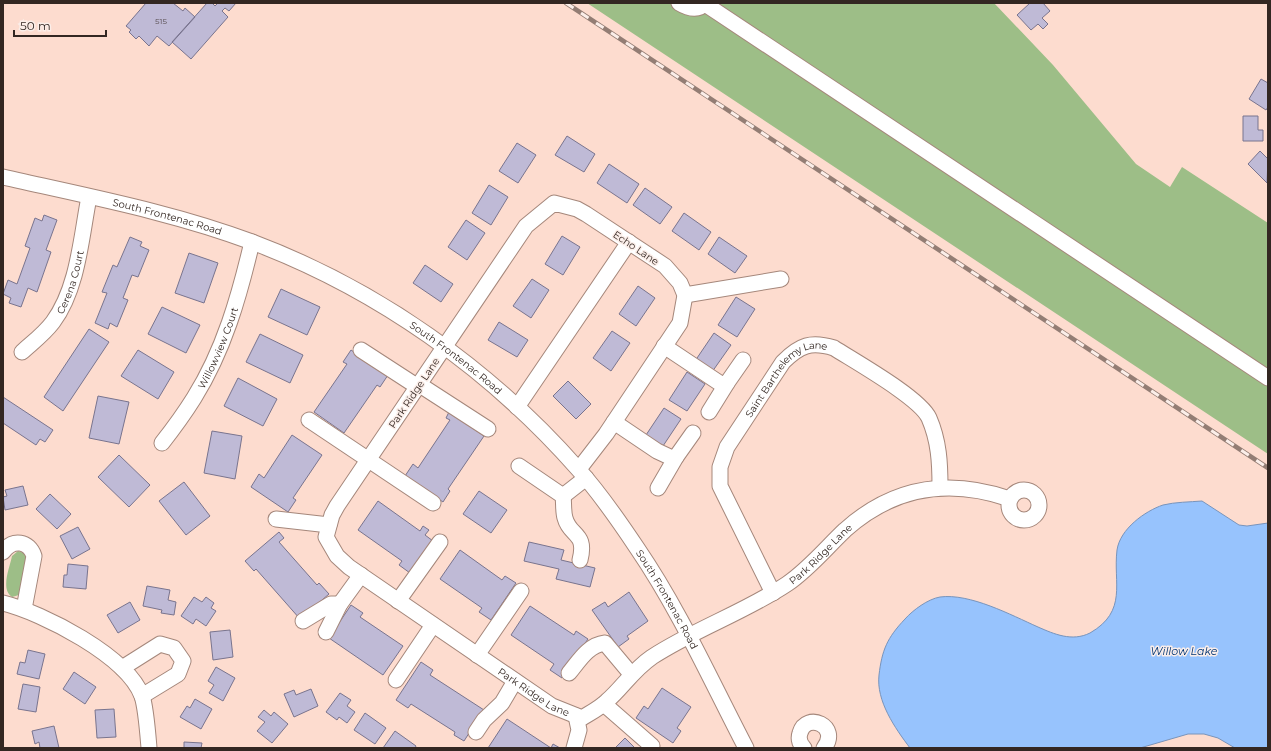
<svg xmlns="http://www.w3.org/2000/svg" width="1271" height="751" font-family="Montserrat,sans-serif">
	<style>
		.green { fill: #9dbe87 }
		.water { fill: #97c3fd; stroke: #7994bb }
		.building { fill: #bfbad6; stroke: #79748e }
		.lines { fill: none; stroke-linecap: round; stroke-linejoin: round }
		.minor-casing { stroke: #a5877b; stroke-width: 17 }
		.minor { stroke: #fff; stroke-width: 15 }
		.rail-casing { stroke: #937d74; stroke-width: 4.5 }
		.rail { stroke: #fbeee9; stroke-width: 3; stroke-dasharray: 9; stroke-linecap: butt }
		.labels { text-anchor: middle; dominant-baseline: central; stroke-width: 3; stroke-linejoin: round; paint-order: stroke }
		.number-label { font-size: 8px; fill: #564c4f }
		.street-label { font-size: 10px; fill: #332722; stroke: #fbeee9 }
		.water-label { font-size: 11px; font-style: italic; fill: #003473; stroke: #fbeee9 }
	</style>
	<rect width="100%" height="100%" fill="#fddccf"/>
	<path class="green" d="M587,3H994L1053,65L1136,164L1170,187L1182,167L1268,223V454Z
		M18,551L24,553L27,559L21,592L19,595L12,597C0,589 10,567 12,556Z"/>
	<path class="water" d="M1202,501L1239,525L1247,526L1268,523V748H1235L1218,738L1204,734H1188L1140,748H910C895,728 876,701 879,675C882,650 887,638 905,619C913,610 928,599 940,597C970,593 1011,615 1038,627C1054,634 1072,642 1090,633C1128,611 1113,583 1117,550C1120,529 1145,511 1163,505C1175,502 1190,502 1202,501Z"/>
	<path class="building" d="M146,3H173L183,11L185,8L195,17L169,46L157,36L149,46L139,36L136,39L129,32L131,30L126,26Z
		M207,3H212L215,6L218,3H236L229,11L225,8L222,11L228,17L191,59L172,42Z
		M1030,3H1043L1050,11L1042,18L1048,24L1043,29L1038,24L1031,30L1017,15Z
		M1261,79L1268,83V107L1266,110L1249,99Z
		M1243,116H1258V130H1263V141H1243Z
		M567,136L595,154L584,172L555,155Z
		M517,143L536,155L518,183L499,171Z
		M1260,151L1268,159L1267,183L1248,164Z
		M609,164L639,184L627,203L597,183Z
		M489,185L508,197L491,225L472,213Z
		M645,188L672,207L660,224L633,205Z
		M684,213L711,232L699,250L672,231Z
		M44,215L57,220L46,250L51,252L37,292L28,288L21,307L9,303L11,298L3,294L8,280L17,284L30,248L25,246L35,218L42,221Z
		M466,220L485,233L467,260L448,247Z
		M562,236L580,247L563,275L545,264Z
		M130,237L142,242L140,246L149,250L138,277L132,275L123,298L128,300L117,327L110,323L108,329L95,323L107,293L102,292L113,265L117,267Z
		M719,237L747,256L735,273L708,254Z
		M189,253L218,263L204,303L175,293Z
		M425,265L453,284L441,302L413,283Z
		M532,279L549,290L531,318L513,306Z
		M638,286L655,298L636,326L619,314Z
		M281,289L320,307L307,335L268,317Z
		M736,297L755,309L737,337L718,325Z
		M162,307L200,325L186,353L148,334Z
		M499,322L528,340L517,357L488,340Z
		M89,329L109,342L63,411L44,397Z
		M612,331L630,343L611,371L593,358Z
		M714,333L731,345L712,372L695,361Z
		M260,334L303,355L290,383L246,362Z
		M138,350L174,372L158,399L121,376Z
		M351,350L388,375L380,387L377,385L344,433L314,412L347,364L343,362Z
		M687,372L705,384L687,411L669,400Z
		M238,378L277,399L263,426L224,406Z
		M568,381L591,404L576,419L553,396Z
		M98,396L129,402L119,444L89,438Z
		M3,397L53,430L45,442L40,439L36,445L3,423Z
		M664,408L681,419L663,446L646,435Z
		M449,412L484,436L448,489L450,491L443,502L405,476L413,464L418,468L450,420L446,418Z
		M212,431L242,436L235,479L204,473Z
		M292,435L322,455L293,498L296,500L288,512L251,487L259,474L264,478Z
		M119,455L150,485L129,507L98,477Z
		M184,482L210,516L186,535L159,501Z
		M23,486L28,505L5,510L3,497L7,496L5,490Z
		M479,491L507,510L491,533L463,514Z
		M50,494L71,514L57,529L36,509Z
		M378,501L420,531L423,526L429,530L425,535L433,541L410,573L399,565L402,561L358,530Z
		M78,527L90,549L72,559L60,536Z
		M279,532L284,538L279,542L317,585L319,583L329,594L300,619L256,569L254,571L245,561Z
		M529,542L564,550L561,560L595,568L590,587L556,579L559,569L524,561Z
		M460,550L502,580L505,576L516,583L491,620L479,612L482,608L440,579Z
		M68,564L88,566L86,589L63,587L64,575H67Z
		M147,586L170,590L168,600L176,602L174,615L161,613L162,610L143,606Z
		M629,592L648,621L627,636L629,639L618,647L592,610L605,602L608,607Z
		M194,597L202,602L206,597L214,603L211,608L216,611L206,626L196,619L193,624L181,616Z
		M130,602L140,620L118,633L107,615Z
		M351,605L363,613L360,617L403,646L383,675L329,638Z
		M530,606L574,635L576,631L588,639L562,678L550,670L554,664L511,635Z
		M230,630L233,657L213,660L210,632Z
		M28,650L45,654L39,679L17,674L20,662L25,663Z
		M421,662L433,670L430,675L484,710L464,741L454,735L455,732L411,704L408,708L396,700Z
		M216,667L235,678L223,701L209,693L214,685L208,681Z
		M74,672L96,687L85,704L63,689Z
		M23,684L40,687L36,712L18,709Z
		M662,688L691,707L677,728L681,731L673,743L636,718L644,706L648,709Z
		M311,689L318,706L294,717L284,694L294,690L296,695Z
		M340,693L351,700L347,706L355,712L347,723L339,717L337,720L326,712Z
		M195,699L212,709L201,729L180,717L187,706L190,708Z
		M114,709L116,737L97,738L95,710Z
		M264,710L271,716L274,712L288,724L272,743L257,731L265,722L258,717Z
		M365,713L386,728L375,744L354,730Z
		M507,719L551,748L553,744L560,748H488Z
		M54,726L59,748H40L39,742L35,744L32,731Z
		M395,731L416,746L415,748H383Z
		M625,738L635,748H615Z
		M184,742L202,743L201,748H184Z"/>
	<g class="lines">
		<g class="minor-casing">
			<g id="minor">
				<path d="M679,3C689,9 698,11 706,3"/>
				<path d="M705,4L1268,378"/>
				<path id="s1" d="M3,177C86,196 172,212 252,242C377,289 490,369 578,469C600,493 619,521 637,548C680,611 711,681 746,748"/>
				<path d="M685,295L781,279"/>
				<path d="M664,346L721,384L727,383L743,360"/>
				<path d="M361,350L418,387"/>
				<path id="s2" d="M22,352C33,342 44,334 53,322C78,288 81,238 89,197"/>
				<path d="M420,385L488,429"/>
				<path d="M517,407L629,242"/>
				<path d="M709,412L727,383"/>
				<path d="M309,420L433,503"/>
				<path d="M614,422L657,451L672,458L676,457L693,433"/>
				<path id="s3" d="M162,443C173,429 184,414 194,398C224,350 239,297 252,242"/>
				<path d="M519,466L563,496C564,503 563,511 565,518C570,537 587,532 580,560"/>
				<path id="s4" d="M579,469L606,434L680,323L685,295L680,283L665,266L586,214L577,209L554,203L526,226L337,506L332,515L326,537L337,556L349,567L552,706L582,718C590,713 600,708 607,701C623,687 633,670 652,657C695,629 745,612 787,584C809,569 826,548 845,530C894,486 949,478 1010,499"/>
				<path d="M658,488L676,457"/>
				<circle cx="1024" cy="505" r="15"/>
				<path d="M563,496L586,478"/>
				<path d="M276,519L329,525"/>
				<path d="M3,552C13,538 29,541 34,556L24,609"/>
				<path id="s5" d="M773,593L720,486V467L727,447L783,362C800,345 811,341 834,348C856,362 920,398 929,418C939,441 940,463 940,487"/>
				<path d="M398,601L440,542"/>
				<path d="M3,603C43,613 127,656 142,696C146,708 148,736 149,748"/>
				<path d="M303,621L331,604H340"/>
				<path d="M326,632L340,604L361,575"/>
				<path d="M477,655L521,591"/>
				<path d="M122,668L160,644L174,648L183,661L178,674L142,696"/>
				<path d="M569,673C579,661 588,645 605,643L631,674"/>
				<path d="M396,680L433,625"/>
				<path d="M604,704L652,746"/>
				<path d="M476,732L484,720L502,703L515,681"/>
				<path d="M574,748L579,730L576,716"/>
				<path d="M804,748C800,744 798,739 800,733C806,711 841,726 824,748"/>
			</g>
		</g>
		<use href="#minor" class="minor"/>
		<g class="rail-casing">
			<path id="rail" d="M566,3L1268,468"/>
		</g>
		<use href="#rail" class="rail"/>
	</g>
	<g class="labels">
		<g class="number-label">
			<text x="161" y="21">515</text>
		</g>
		<g class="street-label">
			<text stroke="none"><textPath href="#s1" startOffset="169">South Frontenac Road</textPath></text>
			<text transform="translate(636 248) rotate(34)">Echo Lane</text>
			<text stroke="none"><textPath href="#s2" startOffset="87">Cerena Court</textPath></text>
			<text stroke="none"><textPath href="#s3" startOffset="111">Willowview Court</textPath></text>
			<text stroke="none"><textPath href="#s1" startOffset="493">South Frontenac Road</textPath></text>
			<text stroke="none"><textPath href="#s5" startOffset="254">Saint Barthelemy Lane</textPath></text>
			<text transform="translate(414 393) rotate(-56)">Park Ridge Lane</text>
			<text stroke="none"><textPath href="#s4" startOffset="1386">Park Ridge Lane</textPath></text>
			<text stroke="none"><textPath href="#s1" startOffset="817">South Frontenac Road</textPath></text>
			<text stroke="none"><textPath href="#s4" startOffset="1039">Park Ridge Lane</textPath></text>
		</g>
		<g class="water-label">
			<text x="1184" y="651">Willow Lake</text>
		</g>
	</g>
	<rect width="1271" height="751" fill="none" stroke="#332722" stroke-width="8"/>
	<path d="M14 30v6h92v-6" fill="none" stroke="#332722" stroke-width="2"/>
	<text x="20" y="30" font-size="12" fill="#332722" stroke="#fbeee9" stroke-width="3" paint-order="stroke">50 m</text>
</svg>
